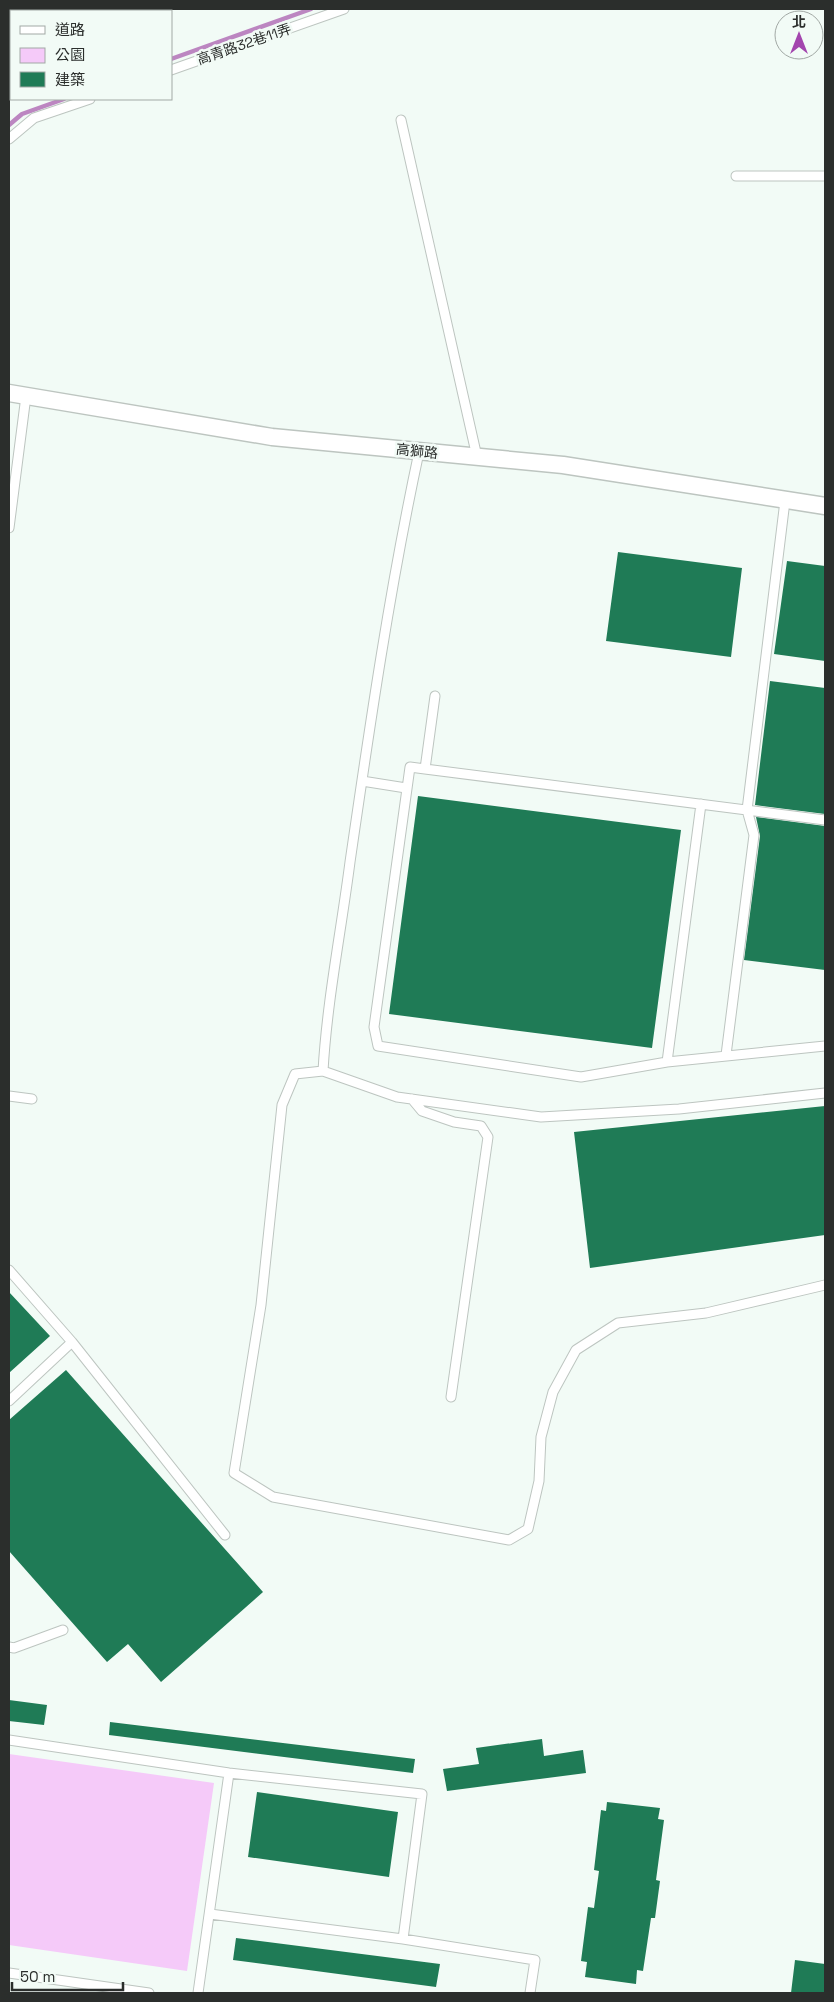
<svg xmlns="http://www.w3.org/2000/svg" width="834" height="2002" font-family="'Space Grotesk','Noto Sans TC',sans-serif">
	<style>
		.green { fill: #f5caf9 }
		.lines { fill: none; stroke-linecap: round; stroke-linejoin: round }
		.stream { stroke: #bc86c1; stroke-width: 4.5 }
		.building { fill: #1f7b56 }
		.lane-casing { stroke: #bdc5c0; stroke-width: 11 }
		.street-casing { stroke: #bdc5c0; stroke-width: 19 }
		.lane { stroke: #fff; stroke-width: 9 }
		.street { stroke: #fff; stroke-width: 16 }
		.labels { text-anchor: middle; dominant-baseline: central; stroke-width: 5; stroke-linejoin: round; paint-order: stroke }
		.street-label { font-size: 14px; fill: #2b2e2c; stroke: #f2fbf6 }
	</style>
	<rect width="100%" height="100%" fill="#f2fbf6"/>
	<path class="green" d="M9,1754L214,1783L187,1971L9,1945Z"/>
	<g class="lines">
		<path class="stream" d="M171,59L311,9
			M9,125L22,114L64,99"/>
	</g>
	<path class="building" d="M618,552L742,568L731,657L606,641Z
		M787,561L825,566V661L774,654Z
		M770,681L825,688V814L755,805Z
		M418,796L681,830L652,1048L389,1014Z
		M756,817L825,826V970L744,960L760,836Z
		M825,1106V1235L590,1268L574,1132Z
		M9,1292L50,1336L9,1373Z
		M66,1370L263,1592L161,1682L128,1644L107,1662L9,1551V1420Z
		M9,1700L47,1705L44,1725L9,1721Z
		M110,1722L415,1759L413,1773L109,1735Z
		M542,1739L544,1756L583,1750L586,1773L447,1791L443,1769L479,1764L476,1748Z
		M257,1792L398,1812L389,1877L248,1857Z
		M607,1802L660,1808L658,1819L664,1820L656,1880L660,1881L655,1918H651L643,1971L637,1970L636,1984L585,1977L587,1962L581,1961L588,1907L594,1908L599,1871L594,1870L601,1810L606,1811Z
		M236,1938L440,1964L436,1987L233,1960Z
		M795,1960L825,1964V1993H791Z"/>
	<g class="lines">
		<g class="lane-casing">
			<path id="lane" d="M171,70L344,9
				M401,120L477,457
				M9,139L34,118L90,99
				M736,176H825
				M419,452C390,587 370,724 350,862C341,932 327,1001 323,1071L295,1074L282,1105L261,1305L234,1473L273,1497L509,1540L528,1529L539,1481L541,1437L553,1392L576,1350L618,1323L706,1313L825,1285
				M9,528L26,396
				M435,696L425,769L825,820
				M425,769L410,767L374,1027L378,1046L581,1077L667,1062L825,1046
				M362,781L406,788
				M726,1055L754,835L747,810L785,501
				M667,1062L701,804
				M323,1071L397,1097L541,1117L679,1109L825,1093
				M9,1096L32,1099
				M412,1099L422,1111L454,1122L481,1126L488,1137L451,1397
				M9,1270L72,1342L225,1535
				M9,1401L72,1342
				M9,1647L14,1648L63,1630
				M9,1740L229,1773L422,1794L403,1939L535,1960L530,1993
				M210,1914L403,1939
				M9,1973L149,1993
				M198,1993L229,1773"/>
		</g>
		<g class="street-casing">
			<path id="street" d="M9,393L272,437L563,465L825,506"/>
		</g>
		<use href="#lane" class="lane"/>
		<use href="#street" class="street"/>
	</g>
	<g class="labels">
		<g class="street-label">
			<text transform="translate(244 44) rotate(-19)">高青路32巷11弄</text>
			<text transform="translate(417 451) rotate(6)">高獅路</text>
		</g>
	</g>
	<rect width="834" height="2002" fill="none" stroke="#2b2e2c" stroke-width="20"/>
	<rect x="10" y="10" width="162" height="90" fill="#f2fbf6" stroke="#a2a9a5"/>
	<rect x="20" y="26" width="25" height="8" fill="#ffffff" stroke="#a2a9a5"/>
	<text x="55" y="35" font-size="15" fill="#2b2e2c">道路</text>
	<rect x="20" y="48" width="25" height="15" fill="#f5caf9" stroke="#a2a9a5"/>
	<text x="55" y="60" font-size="15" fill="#2b2e2c">公園</text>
	<rect x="20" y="72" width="25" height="15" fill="#1f7b56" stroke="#a2a9a5"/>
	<text x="55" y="85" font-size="15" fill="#2b2e2c">建築</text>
	<g transform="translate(799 35)"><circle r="24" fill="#f2fbf6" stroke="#a2a9a5"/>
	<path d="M0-4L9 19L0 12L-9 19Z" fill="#a345ae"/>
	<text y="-8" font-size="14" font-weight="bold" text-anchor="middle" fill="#2b2e2c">北</text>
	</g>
	<path d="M12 1982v8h111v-8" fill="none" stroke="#2b2e2c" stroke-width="2.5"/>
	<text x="20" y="1982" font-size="15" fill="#2b2e2c" stroke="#f2fbf6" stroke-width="4" paint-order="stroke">50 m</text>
</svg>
